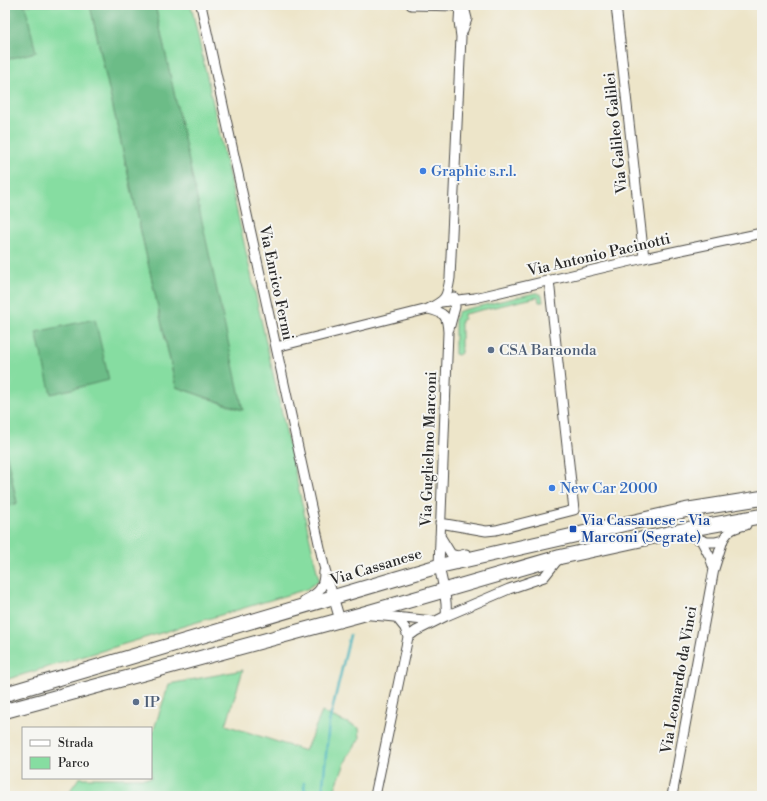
<svg xmlns="http://www.w3.org/2000/svg" width="767" height="801" font-family="'Libre Bodoni',serif">
	<style>
		.green { fill: #86dda1; stroke: #588466 }
		.forest { fill: #6cbc87; stroke: #4c7459 }
		.lines { fill: none; stroke-linecap: round; stroke-linejoin: round }
		.stream { stroke: #44b3bc; stroke-width: 2.5 }
		.minor-casing { stroke: #484743; stroke-width: 11 }
		.primary-casing { stroke: #484743; stroke-width: 16 }
		.minor { stroke: #fff; stroke-width: 9 }
		.primary { stroke: #fff; stroke-width: 14 }
		.shop-dot { fill: #3f7fe0; stroke: #f6f6f2; stroke-width: 1.5 }
		.service-dot { fill: #5c6f8a; stroke: #f6f6f2; stroke-width: 1.5 }
		.transit-dot { fill: #1a4fb4; stroke: #f6f6f2; stroke-width: 1.5 }
		.labels { text-anchor: middle; dominant-baseline: central; stroke-width: 4; stroke-linejoin: round; paint-order: stroke }
		.street-label { font-size: 15px; fill: #2b2b2b; stroke: #f6f6f2 }
		.shop-label { font-size: 15px; fill: #366cbe; stroke: #f6f6f2; text-anchor: start }
		.service-label { font-size: 15px; fill: #4e5e75; stroke: #f6f6f2; text-anchor: start }
		.transit-label { font-size: 15px; fill: #164399; stroke: #f6f6f2; text-anchor: start }
	</style>
	<rect width="100%" height="100%" fill="#f6f6f2"/>
	<filter id="ink" filterUnits="userSpaceOnUse"><feTurbulence type="fractalNoise" baseFrequency=".025" numOctaves="2"/><feDisplacementMap in="SourceGraphic" scale="8" xChannelSelector="R" yChannelSelector="G"/><feConvolveMatrix kernelMatrix="1 2 1 2 8 2 1 2 1" color-interpolation-filters="sRGB"/></filter>
	<filter id="wash" filterUnits="userSpaceOnUse"><feTurbulence type="fractalNoise" baseFrequency=".012" numOctaves="4" result="noise"/><feDisplacementMap in="SourceGraphic" scale="16" xChannelSelector="R" yChannelSelector="G"/><feGaussianBlur stdDeviation="0.9" result="paint"/><feColorMatrix in="noise" values="0 0 0 0 0 0 0 0 0 0 0 0 0 0 0 0 0 1.4 0 .05"/><feComposite in="paint" operator="in"/></filter>
	<g filter="url(#wash)">
		<rect width="100%" height="100%" fill="#ede5c9"/>
		<path class="green" d="M5,5H90L176,387L242,410L155,5H191L319,580L307,589L5,680V507L17,503L5,448Z
			M535,293H538L542,296L543,302H539L538,297L464,314V319L461,320V353L458,355L455,354V319L458,312L463,310Z
			M243,670L226,725L305,751L322,712L359,728L360,738L348,756L332,796H66L79,778H151V735H152L169,684Z"/>
		<path class="forest" d="M5,5H25L36,52L5,60Z
			M90,5H155L243,410L176,387Z
			M95,319L109,380L51,394L36,332Z
			M5,448L17,503L5,507Z"/>
		<g class="lines">
			<path class="stream" d="M304,783L305,796
				M322,796L329,723L350,635"/>
		</g>
	</g>
	<g filter="url(#ink)">
		<g class="lines">
			<g class="minor-casing">
				<path id="minor" d="M201,5L324,566L340,620
					M411,5L460,6
					M616,5L644,258
					M460,6L465,11L467,19L462,33
					M441,302L475,298L644,258L762,233
					M428,309C445,313 447,315 448,332L439,566C442,582 448,600 446,616
					M449,329L455,307L454,297
					M276,347L428,309C446,300 447,298 450,278L461,37L459,21L460,5
					M440,523L486,531L496,530L574,510L549,280
					M679,532L707,542H715L723,540C728,530 735,527 746,525
					M440,536L451,554L457,556L466,554
					M701,540L710,557L714,569
					M305,600C319,593 324,588 324,572
					M371,615L384,616L434,621
					M408,637L416,631L446,616L509,589L544,577L559,558
					M375,796L408,637L405,628L397,618
					M672,796L714,569L723,540"/>
			</g>
			<g class="primary-casing">
				<path id="primary" d="M5,694L439,566L686,510L762,498
					M5,711L359,615L560,557L689,529L762,516"/>
			</g>
			<use href="#minor" class="minor"/>
			<use href="#primary" class="primary"/>
		</g>
	</g>
	<g class="shop-dot">
		<circle cx="423" cy="171" r="4"/>
		<circle cx="552" cy="488" r="4"/>
	</g>
	<g class="service-dot">
		<circle cx="491" cy="350" r="4"/>
		<circle cx="136" cy="702" r="4"/>
	</g>
	<rect class="transit-dot" x="569" y="525" width="8" height="8" rx="2"/>
	<g class="labels">
		<g class="street-label">
			<text transform="translate(616 133) rotate(-96)">Via Galileo Galilei</text>
			<text transform="translate(599 255) rotate(-13)">Via Antonio Pacinotti</text>
			<text transform="translate(276 283) rotate(78)">Via Enrico Fermi</text>
			<text transform="translate(429 449) rotate(-88)">Via Guglielmo Marconi</text>
			<text transform="translate(376 567) rotate(-17)">Via Cassanese</text>
			<text transform="translate(679 680) rotate(-80)">Via Leonardo da Vinci</text>
		</g>
		<g class="shop-label">
			<text x="431" y="171">Graphic s.r.l.</text>
			<text x="560" y="488">New Car 2000</text>
		</g>
		<g class="service-label">
			<text x="499" y="350">CSA Baraonda</text>
			<text x="144" y="702">IP</text>
		</g>
		<g class="transit-label">
			<text x="581" y="520">Via Cassanese - Via<tspan x="581" dy="17">Marconi (Segrate)</tspan></text>
		</g>
	</g>
	<rect width="767" height="801" fill="none" stroke="#f6f6f2" stroke-width="20"/>
	<rect x="22" y="727" width="130" height="52" fill="#f6f6f2" stroke="#a5a5a2"/>
	<rect x="30" y="740" width="20" height="6" fill="#ffffff" stroke="#a5a5a2"/>
	<text x="58" y="747" font-size="12" fill="#2b2b2b">Strada</text>
	<rect x="30" y="757" width="20" height="12" fill="#86dda1" stroke="#a5a5a2"/>
	<text x="58" y="767" font-size="12" fill="#2b2b2b">Parco</text>
</svg>
